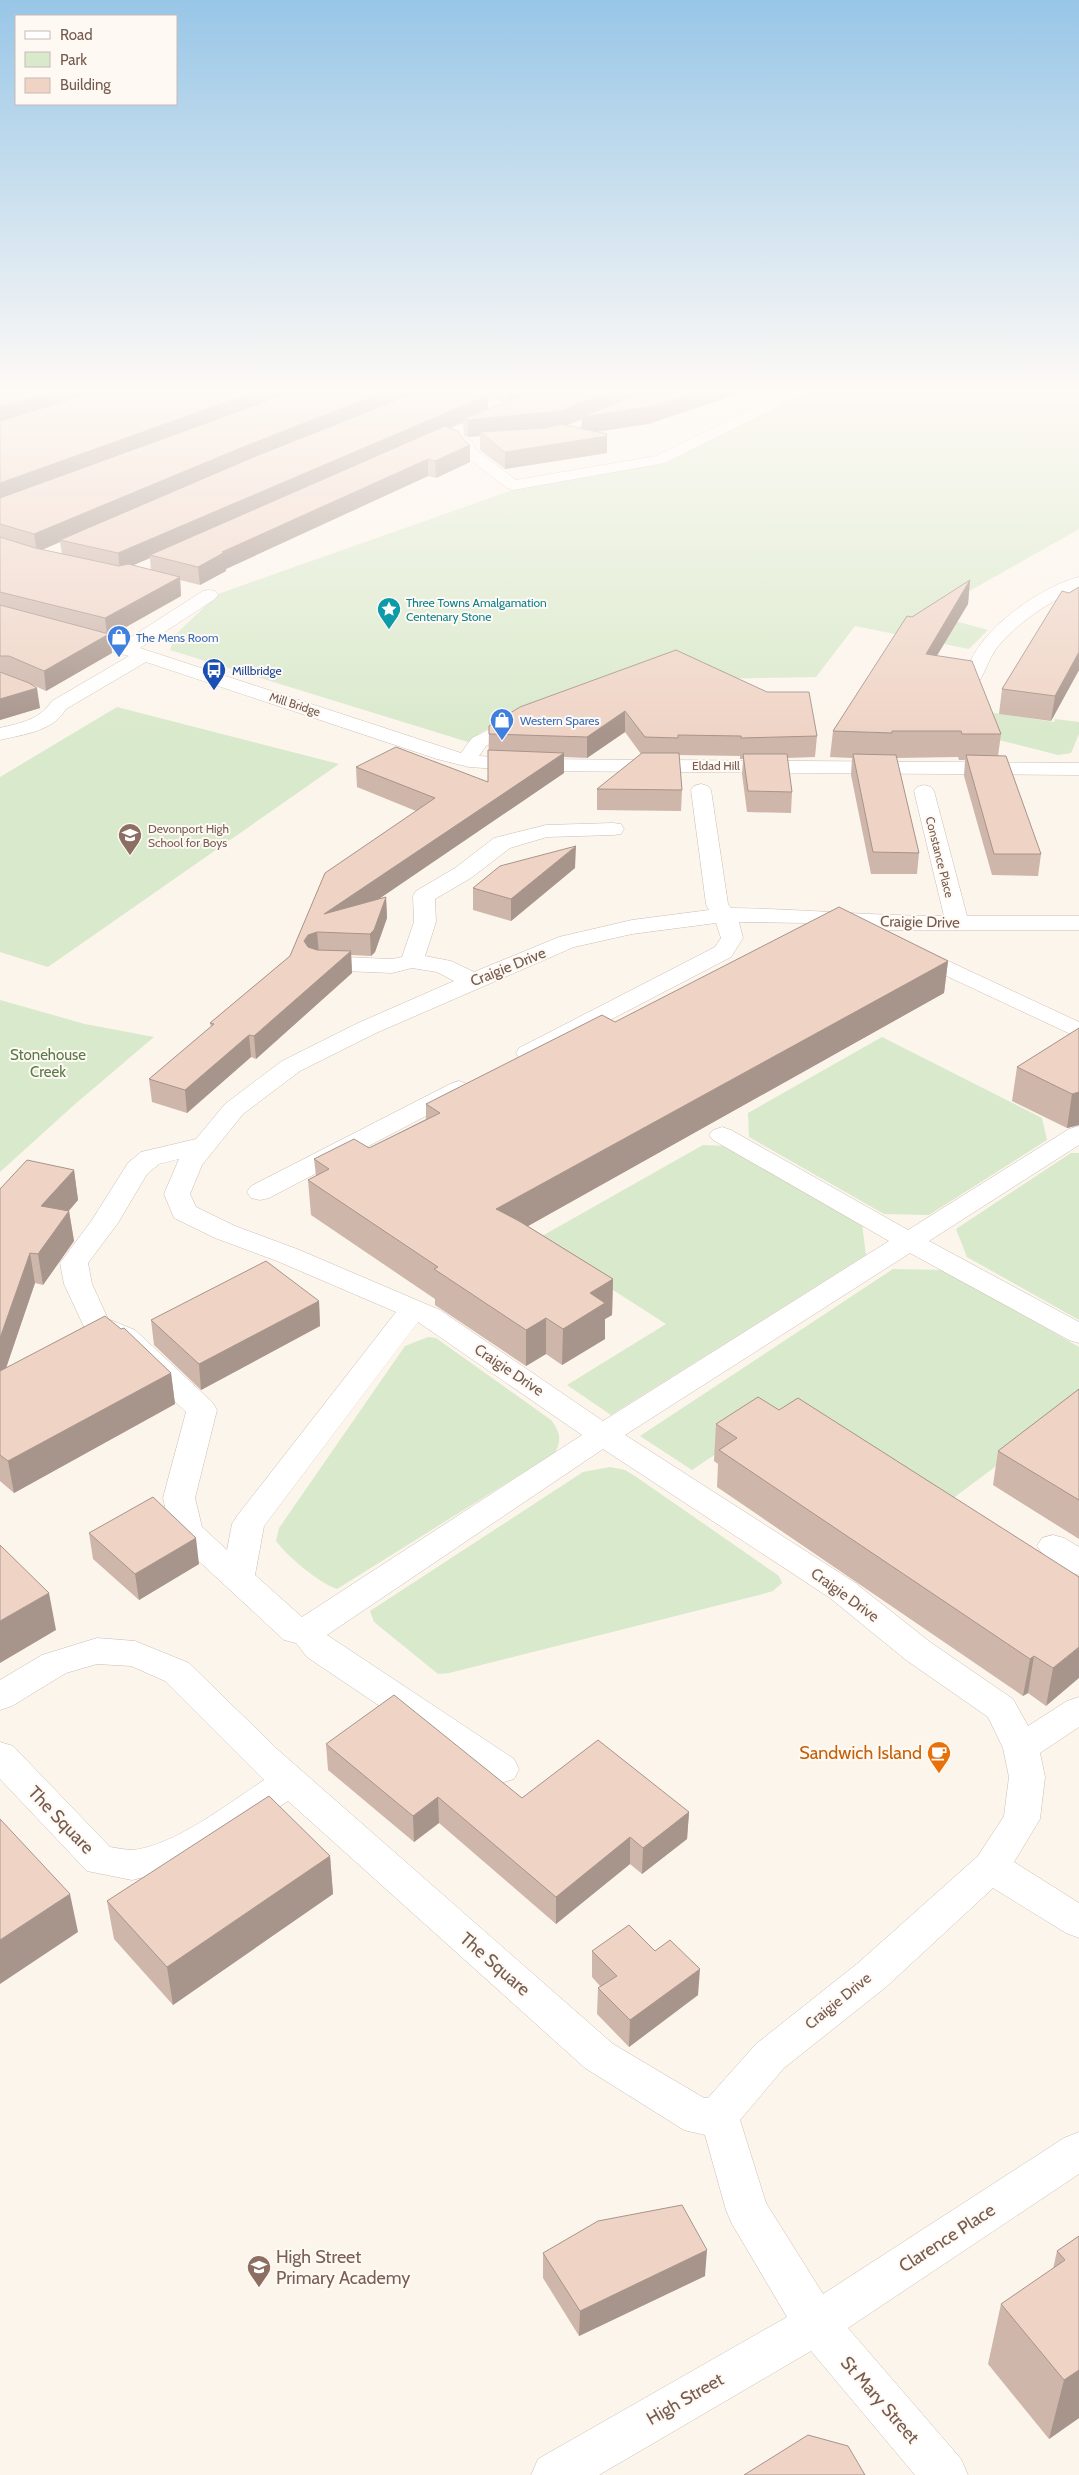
<svg xmlns="http://www.w3.org/2000/svg" width="1079" height="2475" font-family="Cabin,sans-serif">
	<style>
		.green { fill: #d9e9cb }
		.lines { fill: none; stroke-linecap: round; stroke-linejoin: round }
		.minor-casing { stroke: #cebdb2; stroke-width: 1 }
		.minor { fill: #fff; fill-rule: evenodd }
		.wall { fill: #ceb6aa; fill-rule: evenodd }
		.shaded-wall { fill: #a7948b }
		.building { fill: #efd4c6; stroke: #a7948b }
		.labels { text-anchor: middle; dominant-baseline: central; stroke-width: 4; stroke-linejoin: round; paint-order: stroke }
		.far-culture-label { font-size: 12px; fill: #0d838f; stroke: #fef9f3; text-anchor: start }
		.far-shop-label { font-size: 12px; fill: #366cbe; stroke: #fef9f3; text-anchor: start }
		.far-transit-label { font-size: 12px; fill: #164399; stroke: #fef9f3; text-anchor: start }
		.far-street-label { font-size: 12px; fill: #765b50; stroke: #fef9f3 }
		.far-education-label { font-size: 12px; fill: #785e54; stroke: #fef9f3; text-anchor: start }
		.street-label { font-size: 15px; fill: #765b50; stroke: #fef9f3 }
		.park-label { font-size: 15px; fill: #5b7a49; stroke: #fef9f3 }
		.near-food-label { font-size: 18px; fill: #c56008; stroke: #fef9f3; text-anchor: end }
		.near-street-label { font-size: 18px; fill: #765b50; stroke: #fef9f3 }
		.near-education-label { font-size: 18px; fill: #785e54; stroke: #fef9f3; text-anchor: start }
	</style>
	<rect width="100%" height="100%" fill="#fcf5ec"/>
	<path class="green" d="M811,389H1079V529L929,614L988,630L969,649L855,626L816,677L707,679L503,721L480,733L468,742L170,650L175,635L218,594L527,485L664,462Z
		M117,707L339,764L48,967L0,952V777Z
		M988,712L1054,722L1055,719L1079,722V734L1071,753L1058,755L995,739Z
		M0,1000L85,1024L154,1037L74,1105L0,1172Z
		M882,1037L1042,1118L1047,1140L929,1215L884,1214L749,1137L748,1113Z
		M703,1145L725,1146L862,1224L866,1255L611,1415L567,1385L666,1324L535,1240Z
		M1071,1153H1079V1320L967,1257L956,1229Z
		M893,1269L946,1270L1079,1347V1404L944,1505L787,1406L692,1470L640,1436Z
		M428,1337L436,1338L551,1420C560,1432 562,1439 555,1453L337,1589C318,1582 289,1558 276,1541L279,1528L405,1346Z
		M610,1467L625,1470L635,1476L779,1576L782,1583L773,1591L759,1595L449,1673L438,1674L374,1622L370,1611L583,1472Z"/>
	<g class="lines">
		<g class="minor-casing">
			<path id="minor" d="M550,389H569L567,392L458,436L472,441L475,449L516,480L656,456L792,389H809L807,392L665,463L513,490L507,488L463,454L460,447L445,441L422,450L414,445L417,442Z
				M1079,577V588C1049,602 1016,623 996,649C989,659 986,670 980,680H966L964,676C969,665 973,654 980,645C1000,617 1046,585 1079,577Z
				M209,590L215,591L218,595L215,599L140,648L461,753L472,738L522,713L529,715L532,719L529,723L486,746L479,756L529,759L1079,763V775L529,771L469,767L437,759L146,662L66,709C52,732 24,734 0,740V728C21,723 39,720 52,701L129,656L69,640L66,636L69,632L75,631L122,643L203,591Z
				M701,784L708,786L711,790L728,904L731,908C802,909 873,916 944,916L914,791L917,787L924,785L931,787L934,791L967,916H1079V930H889L806,923L739,922L743,938L731,957L537,1058L528,1060L519,1058L516,1053L519,1048L715,947L721,938L716,923L632,934L574,947L376,1033L300,1071L243,1114L202,1165L190,1194L196,1207L235,1226L297,1249L440,1310L603,1421L889,1241L713,1140L709,1135L713,1130L722,1127L731,1130L908,1230L1069,1129L1079,1126V1145L929,1241L1079,1322V1343L1069,1340L910,1253L625,1435L854,1582L930,1642L1013,1699L1028,1726L1067,1701L1079,1697V1727L1040,1753L1045,1777L1040,1819L1014,1862L1079,1903V1938L1066,1933L993,1888L886,1987L784,2068L740,2120L766,2203L823,2294L1064,2138L1079,2132V2174L848,2328L961,2459L968,2475H915L811,2351L599,2475H531L538,2459L787,2317L732,2224L726,2210L705,2135L684,2130L585,2068L288,1801L231,1839L181,1868L132,1880L87,1871L0,1779V1742L13,1746L110,1847C117,1848 126,1850 133,1850C174,1846 229,1803 264,1780L165,1681L131,1666L97,1664L66,1673L12,1706L0,1710V1680L42,1655L97,1638L135,1641L189,1663L277,1749L613,2044L704,2098H708L756,2044L858,1963L978,1856L1004,1816L1009,1777L1003,1748L988,1717L906,1660L830,1598L603,1449L327,1635L514,1759L519,1769L514,1779L501,1783L488,1779L307,1657L296,1643L284,1640L176,1540L171,1532L163,1498L186,1412L115,1344L86,1331L64,1284L60,1263L92,1220L128,1163L141,1152L196,1139L225,1104L282,1061L358,1023L454,981L437,972L412,968L392,973L319,970L311,968L307,963L311,958L319,956L392,959L402,957L414,922L413,896L416,891L455,868L494,838L546,825L613,823L621,824L624,829L621,834L613,835L547,837L510,848L471,878L435,899L436,922L425,956L451,961L474,972L559,937L632,920L709,910L706,904L691,790L694,786ZM179,1159L164,1194L174,1218L215,1238L277,1261L396,1312L237,1516L232,1524L227,1550L202,1527L195,1498L217,1410L213,1403L135,1330L108,1319L92,1284L88,1263L118,1223L147,1174L159,1164ZM418,1322L582,1435L302,1617L255,1575L264,1526Z
				M914,945L1079,1022V1038L906,957L902,952L906,947Z
				M459,1081L468,1084L472,1089L468,1094L269,1198L260,1200L251,1198L247,1192L251,1186L450,1084Z
				M1053,1535L1064,1538L1079,1547V1575C1063,1570 1045,1560 1037,1546L1042,1538Z"/>
		</g>
		<use href="#minor" class="minor"/>
	</g>
	<path class="wall" d="M0,389H421V390L425,389H751L732,396L648,424L596,432L607,434V453L505,469L480,450V436L468,437L464,436L463,422L450,428L470,462L436,478L428,476L226,569V571L200,585L180,580L181,596L110,636L112,653L46,691L33,685L40,708L0,720ZM488,398L505,402L488,409ZM582,419V429L567,425ZM60,542L62,554L42,550ZM150,558L151,570L133,565Z
		M970,580L968,604L937,655L1001,734L998,756L1041,854L1038,876L992,875L964,776L965,760H959L958,757L896,758L919,853L917,874H871L851,775L852,758L830,757L833,731L912,617Z
		M1079,587V670L1051,721L999,714L1002,689L1069,593Z
		M676,650L817,736L815,757L787,758L792,792L791,813L747,812L742,774L743,759H740V756L679,755L682,790L681,811L597,810V789L641,754L625,732L587,758L564,757V773L378,899L386,897L387,918L375,952L371,956L351,955L352,973L256,1059L251,1057L187,1113L152,1102L149,1079L211,1027L210,1023L290,956L416,811L357,787L356,767L488,782L489,726Z
		M575,868L511,921L473,910V888Z
		M948,961L944,993L528,1226L613,1279L612,1315L605,1319V1339L562,1365L546,1354L526,1366L435,1305V1299L311,1215L308,1180L316,1176L314,1159L369,1148L426,1119V1104L615,1022Z
		M1079,1028V1125L1067,1128L1012,1101L1017,1067Z
		M74,1170L78,1200L69,1211L74,1241L43,1285L35,1283L6,1367L171,1373L175,1404L14,1493L0,1481V1189Z
		M319,1301L320,1326L201,1390L154,1345L151,1320Z
		M1079,1389V1539L993,1485L998,1451Z
		M779,1410L1079,1577L1046,1706L1028,1693L1023,1696L717,1487L718,1464L714,1461L716,1424Z
		M89,1533L199,1564L139,1600L93,1559Z
		M326,1744L522,1798L689,1812L687,1839L642,1874L630,1864L556,1924L439,1823L414,1842L328,1770Z
		M330,1856L333,1894L173,2005L114,1939L107,1901Z
		M592,1951L698,1995L629,2047L597,2014L598,1988L600,1986L592,1977Z
		M1079,2236V2418L1049,2439L988,2364L1001,2304L1053,2269L1057,2251Z
		M543,2253L705,2276L579,2336L543,2278Z"/>
	<path class="shaded-wall" d="M62,389H118L0,425V407Z
		M263,389H310L0,502V483Z
		M391,389H421V393L60,540V542L37,552L34,534L243,447Z
		M508,389H546L508,403Z
		M616,389H751L732,396L648,424L581,434L582,419L560,428L480,432V436L468,437V420L463,419V422L154,556L150,555V558L120,571L118,553L488,395V411Z
		M607,436V453L505,469V452Z
		M470,445V462L436,478L435,461Z
		M428,459V476L226,569V571L200,585L198,567L222,552Z
		M180,577L181,596L110,636L112,653L46,691L44,671L107,635L105,618Z
		M970,580L968,604L923,679L926,654Z
		M1079,652V670L1051,721L1055,696Z
		M37,688L40,708L0,720V699Z
		M625,711V732L587,758V737Z
		M564,753V773L329,933L324,914Z
		M576,846L575,868L511,921V899Z
		M386,897L387,918L375,952L371,956L370,934Z
		M317,932L319,954L310,957L304,941L308,935Z
		M351,951L352,973L256,1059L254,1036Z
		M948,961L944,993L496,1244V1209Z
		M249,1035L251,1057L187,1113L185,1090Z
		M1079,1092V1125L1067,1128L1072,1094Z
		M74,1170L78,1200L46,1236L41,1206Z
		M69,1211L74,1241L43,1285L38,1254Z
		M30,1253L35,1283L0,1386V1338Z
		M613,1279L612,1315L605,1319V1339L562,1365L563,1329L590,1293Z
		M319,1301L320,1326L201,1390L199,1364Z
		M546,1318V1354L526,1366V1330Z
		M171,1373L175,1404L14,1493L8,1461Z
		M196,1538L199,1564L139,1600L135,1574Z
		M49,1593L56,1630L0,1663V1621Z
		M1079,1647V1678L1046,1706L1053,1668Z
		M1034,1656L1028,1693L1023,1696L1030,1659Z
		M438,1797L439,1823L414,1842L413,1816Z
		M689,1812L687,1839L642,1874L643,1848Z
		M630,1837V1864L556,1924V1897Z
		M330,1856L333,1894L173,2005L167,1967Z
		M70,1894L78,1932L0,1984V1940Z
		M700,1969L698,1995L629,2047L630,2020Z
		M707,2250L705,2276L579,2336L580,2311Z
		M1079,2370V2418L1049,2439L1064,2380Z"/>
	<path class="building" d="M0,389H62L0,407Z
		M105,389H263L0,483V421Z
		M300,389H391L243,447L34,534L0,524V498Z
		M425,389H463L488,395L118,553L60,540L256,456Z
		M539,389H616L560,411L468,420L463,419Z
		M650,389H707L649,407L582,417Z
		M561,424L607,434V436L505,452L480,432L545,428Z
		M445,426L458,431L462,438L470,445L435,461L428,459L222,552H225L198,567L150,555Z
		M0,537L35,548L119,566L128,564L180,577L105,618L0,592Z
		M970,580L926,654L972,661L1001,734H962L961,731H892V733L833,731L907,616L912,617Z
		M1079,587V652L1055,696L1002,689L1062,591L1069,593Z
		M0,605L109,634L44,671L9,656H0Z
		M676,650L767,692H809L817,736L741,738V736L678,735V738L645,737L625,711L587,737L489,734V726L520,707Z
		M0,672L29,683L37,688L0,699Z
		M396,747L488,782V750L564,753L324,914L386,897L374,930L370,934L317,932L308,935L304,941L308,947L317,950L351,951L254,1036L249,1035L185,1090L149,1079L214,1024L210,1023L290,956L325,873L435,798L356,767Z
		M642,753H679L682,790L597,789Z
		M743,754H787L792,792L748,791Z
		M853,754L896,755L919,853L873,852Z
		M966,755L1006,756L1041,854H994Z
		M576,846L511,899L473,888L500,866Z
		M839,907L948,961L496,1209L519,1221L613,1279L590,1293L605,1303L563,1329L546,1318L526,1330L434,1269L438,1267L308,1180L329,1169L314,1159L354,1139L369,1148L440,1113L426,1104L602,1015L615,1022Z
		M1079,1028V1092L1072,1094L1017,1067Z
		M27,1160L74,1170L41,1206L69,1211L38,1254L30,1253L0,1338V1189Z
		M266,1261L319,1301L199,1364L151,1320Z
		M105,1316L121,1329L124,1328L171,1373L8,1461L0,1455V1371Z
		M1079,1389V1500L998,1451Z
		M758,1397L779,1410L798,1398L1079,1577V1647L1053,1668L1034,1656L1030,1659L719,1450L737,1438L716,1424Z
		M153,1497L196,1538L135,1574L89,1533Z
		M0,1545L49,1593L0,1621Z
		M394,1695L522,1798L598,1740L689,1812L643,1848L630,1837L556,1897L438,1797L413,1816L326,1744Z
		M269,1796L330,1856L167,1967L107,1901Z
		M0,1819L70,1894L0,1940Z
		M629,1925L655,1951L670,1940L700,1969L630,2020L598,1988L617,1976L592,1951Z
		M682,2205L707,2250L580,2311L543,2253L598,2221Z
		M1079,2236V2370L1064,2380L1001,2304L1065,2260L1057,2251Z
		M808,2435L848,2446L865,2475H744Z"/>
	<linearGradient id="sky" x2="0" y2="1"><stop stop-color="#98c6e7"/><stop offset="0.53" stop-color="#fefaf6"/><stop offset="1" stop-color="#fefaf6" stop-opacity="0"/></linearGradient>
	<rect width="1079" height="735" fill="url(#sky)"/>
	<defs>
		<g id="sight-pin" transform="scale(1.25)"><path d="M0 17L-7.5 6A9.5 9.5 0 1 1 7.5 6Z" fill="#0f9aa8" stroke="#fef9f3"/><path d="M0-6L1.8-2.2L6-1.7L2.9 1.2L3.7 5.4L0 3.3L-3.7 5.4L-2.9 1.2L-6-1.7L-1.8-2.2Z" fill="#fff"/></g>
		<g id="shop-pin" transform="scale(1.25)"><path d="M0 17L-7.5 6A9.5 9.5 0 1 1 7.5 6Z" fill="#3f7fe0" stroke="#fef9f3"/><path d="M-5-2.5h2.3a2.7 3.5 0 0 1 5.4 0H5L5.5 6h-11ZM-1.5-2.5h3a1.5 2.3 0 0 0-3 0Z" fill="#fff"/></g>
		<g id="bus-pin" transform="scale(1.25)"><path d="M0 17L-7.5 6A9.5 9.5 0 1 1 7.5 6Z" fill="#1a4fb4" stroke="#fef9f3"/><path d="M-5-6H5V4H4V6H2V4H-2V6H-4V4H-5ZM-3.5-4V0h7V-4ZM-3.5 1.2v1.5H-2V1.2ZM2 1.2v1.5H3.5V1.2Z" fill="#fff"/></g>
		<g id="school-pin" transform="scale(1.25)"><path d="M0 17L-7.5 6A9.5 9.5 0 1 1 7.5 6Z" fill="#8d6e63" stroke="#fef9f3"/><path d="M0-5L7-2L0 1L-7-2ZM-4 1L0 2.5L4 1V4Q0 6-4 4Z" fill="#fff"/></g>
		<g id="cafe-pin" transform="scale(1.25)"><path d="M0 17L-7.5 6A9.5 9.5 0 1 1 7.5 6Z" fill="#e8710a" stroke="#fef9f3"/><path d="M-5.5-4.5H6V0H3Q3 3.5 0 3.5H-2.5Q-5.5 3.5-5.5 0ZM3-3.2v2h1.7v-2ZM-6 4.5H4V6H-6Z" fill="#fff"/></g>
	</defs>
	<g fill-rule="evenodd">
		<use href="#sight-pin" x="389" y="609"/>
		<use href="#shop-pin" x="119" y="637"/>
		<use href="#bus-pin" x="214" y="670"/>
		<use href="#shop-pin" x="502" y="720"/>
		<use href="#school-pin" x="130" y="835"/>
		<use href="#cafe-pin" x="939" y="1753"/>
		<use href="#school-pin" x="259" y="2267"/>
	</g>
	<g class="labels">
		<g class="far-culture-label">
			<text x="406" y="602">Three Towns Amalgamation<tspan x="406" dy="14">Centenary Stone</tspan></text>
		</g>
		<g class="far-shop-label">
			<text x="136" y="637">The Mens Room</text>
			<text x="520" y="720">Western Spares</text>
		</g>
		<g class="far-transit-label">
			<text x="232" y="670">Millbridge</text>
		</g>
		<g class="far-street-label">
			<text transform="translate(295 704) rotate(18)">Mill Bridge</text>
			<text x="716" y="765">Eldad Hill</text>
			<text transform="translate(940 857) rotate(76)">Constance Place</text>
		</g>
		<g class="far-education-label">
			<text x="148" y="828">Devonport High<tspan x="148" dy="14">School for Boys</tspan></text>
		</g>
		<g class="street-label">
			<text transform="translate(920 922) rotate(1)">Craigie Drive</text>
			<text transform="translate(508 967) rotate(-22)">Craigie Drive</text>
			<text transform="translate(509 1370) rotate(34)">Craigie Drive</text>
			<text transform="translate(845 1595) rotate(36)">Craigie Drive</text>
			<text transform="translate(838 2001) rotate(-39)">Craigie Drive</text>
		</g>
		<g class="park-label">
			<text x="48" y="1055">Stonehouse<tspan x="48" dy="17">Creek</tspan></text>
		</g>
		<g class="near-food-label">
			<text x="922" y="1753">Sandwich Island</text>
		</g>
		<g class="near-street-label">
			<text transform="translate(61 1820) rotate(46)">The Square</text>
			<text transform="translate(495 1964) rotate(41)">The Square</text>
			<text transform="translate(947 2238) rotate(-33)">Clarence Place</text>
			<text transform="translate(685 2399) rotate(-30)">High Street</text>
			<text transform="translate(880 2400) rotate(49)">St Mary Street</text>
		</g>
		<g class="near-education-label">
			<text x="276" y="2257">High Street<tspan x="276" dy="21">Primary Academy</tspan></text>
		</g>
	</g>
	<rect x="15" y="15" width="162" height="90" fill="#fef9f3" stroke="#c8bab2"/>
	<rect x="25" y="31" width="25" height="8" fill="#ffffff" stroke="#c8bab2"/>
	<text x="60" y="40" font-size="15" fill="#765b50">Road</text>
	<rect x="25" y="52" width="25" height="15" fill="#d9e9cb" stroke="#c8bab2"/>
	<text x="60" y="65" font-size="15" fill="#765b50">Park</text>
	<rect x="25" y="78" width="25" height="15" fill="#efd4c6" stroke="#c8bab2"/>
	<text x="60" y="90" font-size="15" fill="#765b50">Building</text>
</svg>
